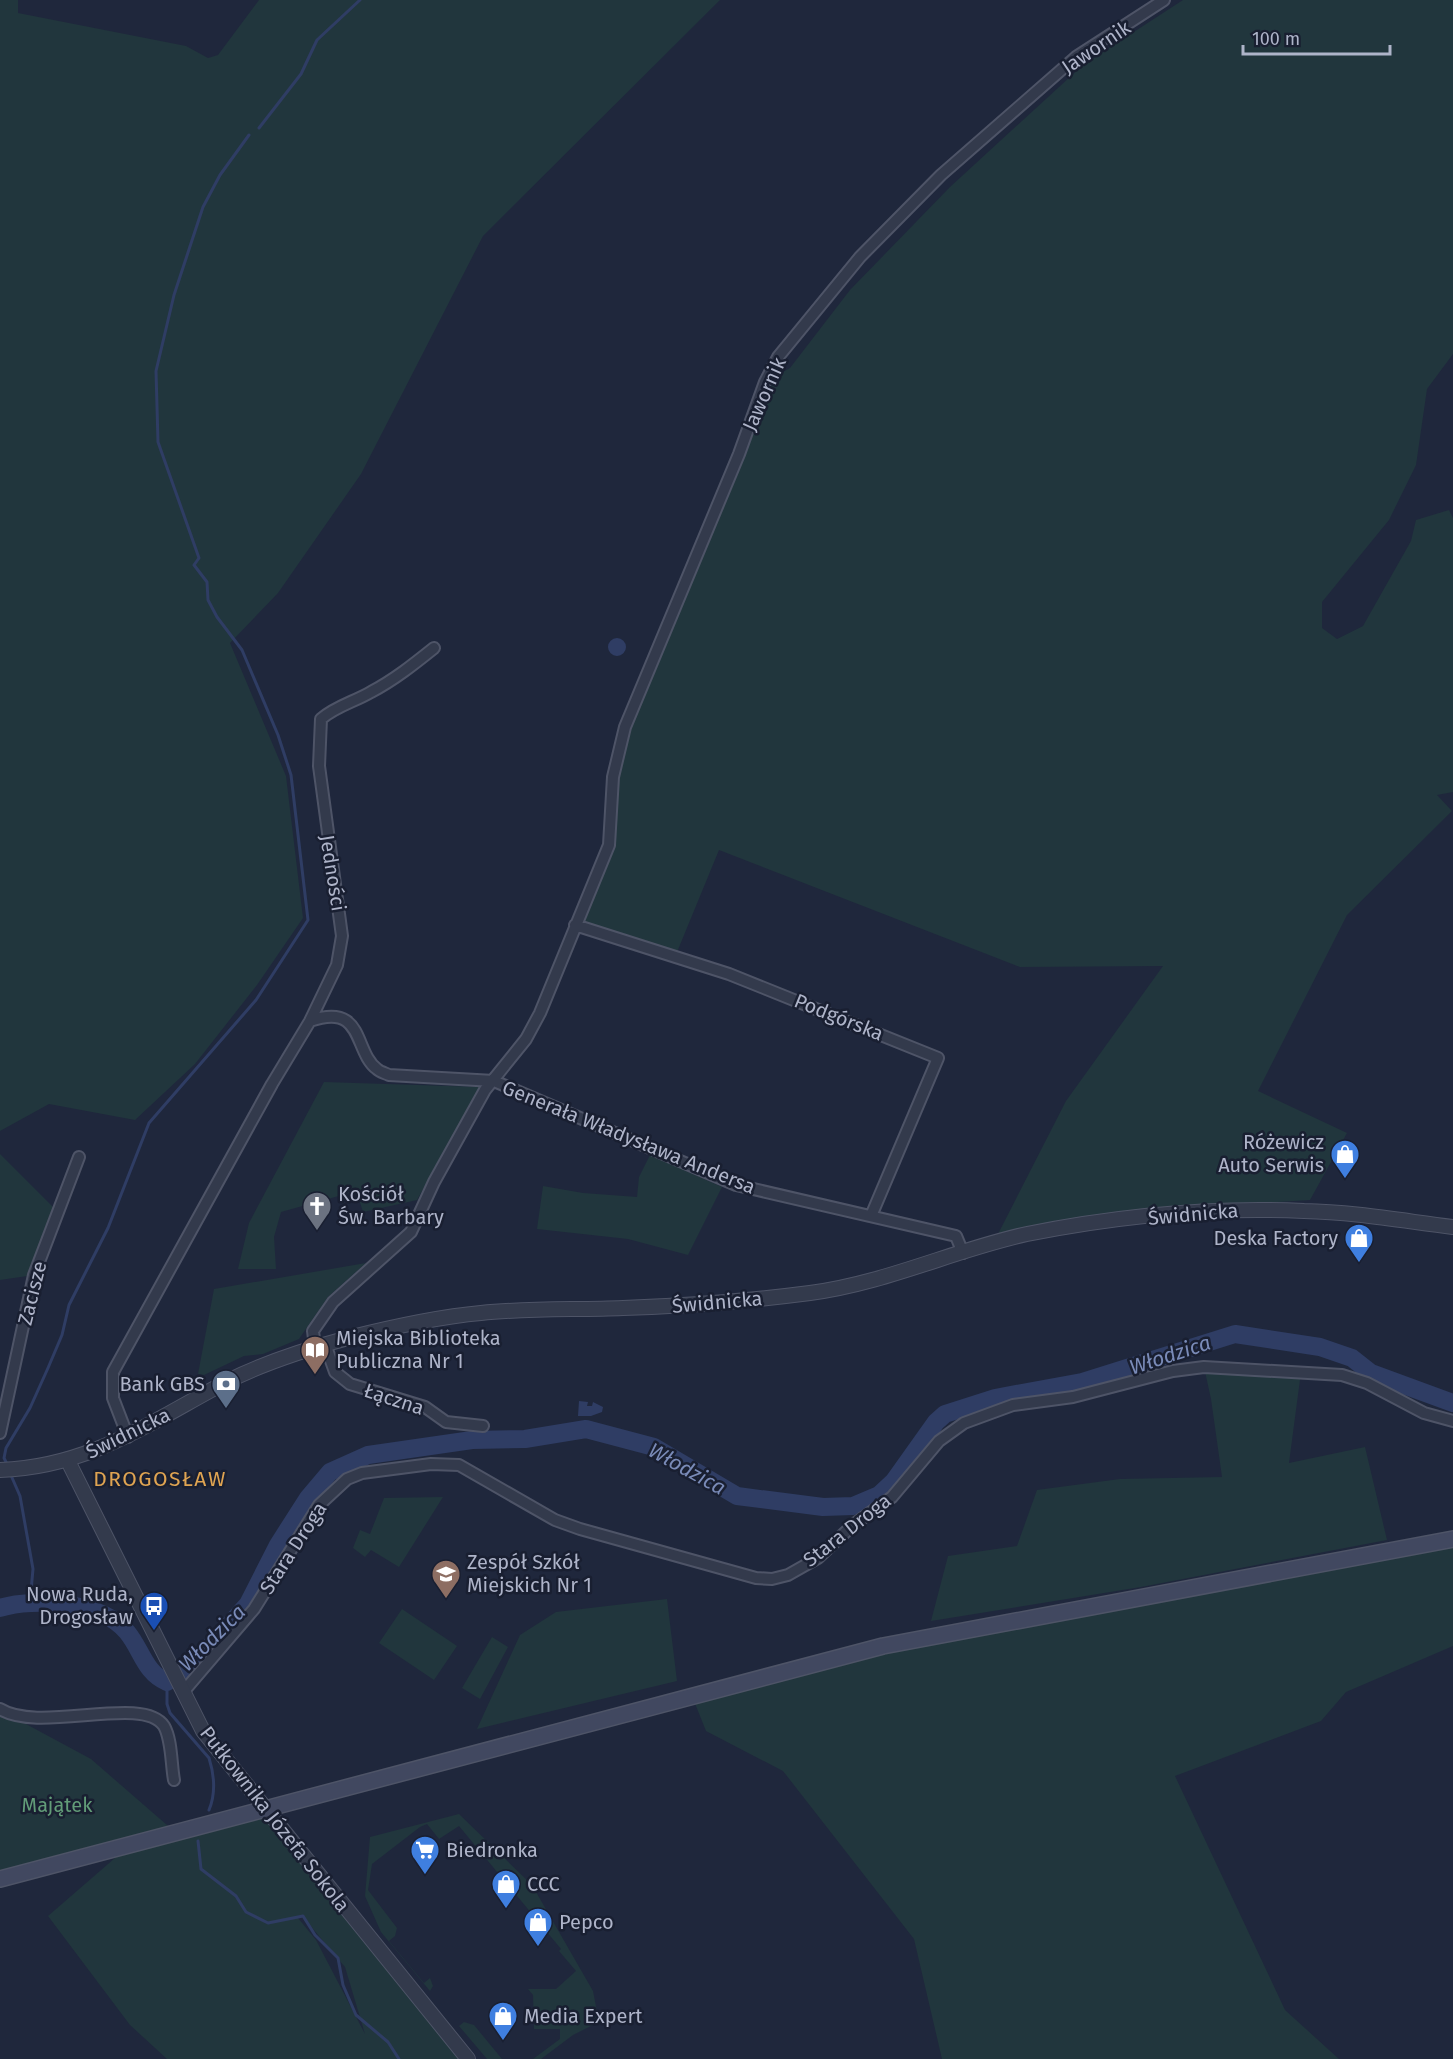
<svg xmlns="http://www.w3.org/2000/svg" width="1453" height="2059" font-family="'Fira Sans',sans-serif">
	<style>
		.green { fill: #21363d; fill-rule: evenodd }
		.water { fill: #2f3d64 }
		.lines { fill: none; stroke-linecap: round; stroke-linejoin: round }
		.stream { stroke: #2f3d64; stroke-width: 3 }
		.river { stroke: #2f3d64; stroke-width: 18 }
		.minor-casing { stroke: #4e5467; stroke-width: 14 }
		.tertiary-casing { stroke: #4e5467; stroke-width: 16 }
		.secondary-casing { stroke: #4e5467; stroke-width: 18 }
		.minor { stroke: #333a4c; stroke-width: 10 }
		.tertiary { stroke: #333a4c; stroke-width: 14 }
		.secondary { stroke: #414860; stroke-width: 15 }
		.labels { text-anchor: middle; dominant-baseline: central; stroke-width: 5; stroke-linejoin: round; paint-order: stroke }
		.street-label { font-size: 20px; fill: #aeb4c9; stroke: #191f31 }
		.poi-label { font-size: 20px; fill: #aeb4c9; stroke: #191f31; text-anchor: start }
		.park-label { font-size: 20px; fill: #629c78; stroke: #191f31 }
		.water-label { font-size: 21px; font-style: italic; fill: #7a8bb8; stroke: #191f31 }
		.neighbourhood-label { font-size: 21px; letter-spacing: 1.5px; fill: #dfa452; stroke: #191f31 }
	</style>
	<rect width="100%" height="100%" fill="#1f273c"/>
	<path class="green" d="M0,0H18V13L186,46L208,58L218,55L259,0H720L483,236L361,474L278,593L230,643L286,776L303,918L257,985L195,1064L135,1120L49,1104L0,1131Z
		M1183,0H1453V354L1427,389L1416,465L1389,520L1322,602V628L1337,639L1363,626L1411,541L1416,520L1449,510L1453,518V792L1437,795L1452,811L1347,915L1258,1091L1347,1133L1310,1200L1156,1210L998,1234L1066,1101L1163,966L1020,967L719,850L675,957L575,925L609,845L617,757L765,382L790,368L850,290L950,187L1083,65Z
		M324,1082L480,1087L417,1200L363,1212L358,1196L353,1192L281,1212L274,1237L276,1269H238L249,1223Z
		M0,1154L59,1213L34,1275L0,1280Z
		M650,1155L722,1187L688,1255L628,1239L537,1229L543,1186L583,1193L637,1197L639,1177Z
		M366,1263L328,1297L299,1339L263,1354L244,1356L204,1375L198,1374L214,1289Z
		M1204,1367L1301,1372L1289,1463L1365,1447L1387,1540L1141,1587L931,1621L948,1556L1017,1546L1037,1490L1120,1479L1222,1477L1211,1399Z
		M443,1497L399,1567L371,1550L365,1557L353,1548L360,1530L370,1534L384,1498Z
		M1453,1540V1646L1346,1692L1321,1721L1175,1776L1285,2010L1339,2059H942L914,1939L783,1771L706,1731L692,1696L883,1646L1054,1622Z
		M667,1599L677,1681L477,1729L520,1635L556,1612Z
		M402,1609L457,1646L434,1680L379,1643Z
		M492,1637L508,1647L480,1699L462,1688Z
		M0,1710L91,1759L175,1832L264,1809L468,2059H167L130,2025L48,1916L130,1845L0,1876ZM303,1917L345,1967L365,2034L316,1940L298,1918Z
		M459,1814L532,1885L593,1991L599,2022L573,2035L541,2059H533L560,2039V2029H534L533,1995L528,1989H556L576,1971L559,1951L561,1949L459,1826L439,1839L427,1824L420,1827L372,1864L368,1890L397,1928L395,1936L389,1941L424,1983L430,1978L433,1986L430,1991L381,1932L365,1896L370,1837Z
		M464,2022L474,2025L502,2059H487L459,2026Z"/>
	<path class="water" d="M608 647a9 9 0 1 1 18 0a9 9 0 1 1-18 0Z
		M579,1401L588,1402L587,1406H592L593,1402L603,1407L602,1412L591,1416H578Z"/>
	<g class="lines">
		<path class="stream" d="M259,128L301,74L317,40L360,0
			M8,1466L4,1458L6,1448L30,1408L48,1368L62,1335L69,1305L108,1228L149,1123L256,1000L308,920L291,775L278,735L242,650L217,617L208,600L207,582L194,565L199,558L158,442L156,371L174,295L203,207L220,175L249,135
			M10,1473L20,1496L33,1569L30,1602
			M167,1682V1704L170,1713L209,1758C215,1777 216,1793 209,1810
			M198,1841L201,1869L236,1896L246,1912L268,1923L303,1916L315,1935L338,1958L343,1985L356,2015L388,2042L399,2059"/>
		<path class="river" d="M0,1608C34,1597 103,1602 127,1632C142,1650 144,1672 167,1682L205,1652L248,1604L278,1545L308,1498L330,1472L368,1455L472,1440L525,1439L586,1429L654,1447L737,1496L823,1507L853,1506L879,1495L894,1481L936,1422L945,1414L995,1398L1082,1382L1235,1334L1320,1347L1352,1358L1371,1373L1453,1403"/>
		<g class="minor-casing">
			<path id="minor" d="M575,925L729,974L938,1058L871,1216
				M310,1021C365,1002 353,1051 377,1069C380,1072 385,1073 389,1075L494,1081L736,1185L956,1236L963,1253
				M325,1344L335,1372L350,1384L425,1407L446,1422L483,1426
				M315,1347L313,1331L333,1302L411,1232L434,1182L485,1090L526,1039L540,1013L609,845L613,777L625,727L739,454L765,382L778,357L860,257L941,175L1076,57L1164,0
				M0,1433L34,1275L79,1157
				M128,1437L113,1398V1372L272,1084L310,1021L337,965L342,936L319,766L321,719C336,706 354,702 371,692C394,680 414,664 434,648
				M184,1691L254,1609L319,1505L347,1479L362,1473L431,1464L459,1465L555,1520L580,1529L756,1578L772,1579L788,1575L818,1558L853,1525L892,1497L939,1441L964,1423L1013,1405L1073,1397L1173,1371L1204,1367L1342,1375L1367,1383L1424,1413L1453,1421
				M0,1709C39,1734 143,1694 164,1726C172,1740 171,1764 174,1780"/>
		</g>
		<g class="tertiary-casing">
			<path id="tertiary" d="M68,1461L203,1731L468,2059
				M0,1470C90,1467 152,1421 228,1381C266,1362 307,1349 348,1338C392,1327 436,1317 481,1313C528,1308 576,1310 623,1308C686,1306 748,1301 810,1293C886,1283 954,1250 1027,1234C1117,1216 1213,1207 1304,1211C1354,1212 1404,1221 1453,1227"/>
		</g>
		<g class="secondary-casing">
			<path id="secondary" d="M0,1879L883,1646L1453,1539"/>
		</g>
		<use href="#minor" class="minor"/>
		<use href="#tertiary" class="tertiary"/>
		<use href="#secondary" class="secondary"/>
	</g>
	<defs>
		<g id="shop-pin" transform="scale(1.5)"><path d="M0 17L-7.5 6A9.5 9.5 0 1 1 7.5 6Z" fill="#3f7fe0" stroke="#191f31"/><path d="M-5-2.5h2.3a2.7 3.5 0 0 1 5.4 0H5L5.5 6h-11ZM-1.5-2.5h3a1.5 2.3 0 0 0-3 0Z" fill="#fff"/></g>
		<g id="church-pin" transform="scale(1.5)"><path d="M0 17L-7.5 6A9.5 9.5 0 1 1 7.5 6Z" fill="#6b7280" stroke="#191f31"/><path d="M-1.2-6h2.4v3.5h3.3v2.4h-3.3V6h-2.4V-.1h-3.3v-2.4h3.3Z" fill="#fff"/></g>
		<g id="library-pin" transform="scale(1.5)"><path d="M0 17L-7.5 6A9.5 9.5 0 1 1 7.5 6Z" fill="#8d6e63" stroke="#191f31"/><path d="M-6-4Q-3-5.5-.7-3.5V5Q-3 3-6 4ZM6-4Q3-5.5 .7-3.5V5Q3 3 6 4Z" fill="#fff"/></g>
		<g id="bank-pin" transform="scale(1.5)"><path d="M0 17L-7.5 6A9.5 9.5 0 1 1 7.5 6Z" fill="#5c6f8a" stroke="#191f31"/><path d="M-6-4H6V4H-6ZM0-2.3a2.3 2.3 0 1 0 0 4.6a2.3 2.3 0 1 0 0-4.6Z" fill="#fff"/></g>
		<g id="school-pin" transform="scale(1.5)"><path d="M0 17L-7.5 6A9.5 9.5 0 1 1 7.5 6Z" fill="#8d6e63" stroke="#191f31"/><path d="M0-5L7-2L0 1L-7-2ZM-4 1L0 2.5L4 1V4Q0 6-4 4Z" fill="#fff"/></g>
		<g id="bus-pin" transform="scale(1.5)"><path d="M0 17L-7.5 6A9.5 9.5 0 1 1 7.5 6Z" fill="#1a4fb4" stroke="#191f31"/><path d="M-5-6H5V4H4V6H2V4H-2V6H-4V4H-5ZM-3.5-4V0h7V-4ZM-3.5 1.2v1.5H-2V1.2ZM2 1.2v1.5H3.5V1.2Z" fill="#fff"/></g>
		<g id="supermarket-pin" transform="scale(1.5)"><path d="M0 17L-7.5 6A9.5 9.5 0 1 1 7.5 6Z" fill="#3f7fe0" stroke="#191f31"/><path d="M-6-5.5h2.5l.6 2H6L4.5 2H-2.5L-4.4-4H-6ZM-1.5 3.2a1.3 1.3 0 1 0 .1 0ZM3 3.2a1.3 1.3 0 1 0 .1 0Z" fill="#fff"/></g>
	</defs>
	<g fill-rule="evenodd">
		<use href="#shop-pin" x="1345" y="1154"/>
		<use href="#church-pin" x="317" y="1206"/>
		<use href="#shop-pin" x="1359" y="1238"/>
		<use href="#library-pin" x="315" y="1350"/>
		<use href="#bank-pin" x="226" y="1384"/>
		<use href="#school-pin" x="446" y="1574"/>
		<use href="#bus-pin" x="154" y="1606"/>
		<use href="#supermarket-pin" x="425" y="1850"/>
		<use href="#shop-pin" x="506" y="1884"/>
		<use href="#shop-pin" x="538" y="1922"/>
		<use href="#shop-pin" x="503" y="2016"/>
	</g>
	<g class="labels">
		<g class="street-label">
			<text transform="translate(1096 47) rotate(-34)">Jawornik</text>
			<text transform="translate(764 394) rotate(-66)">Jawornik</text>
			<text transform="translate(333 873) rotate(81)">Jedności</text>
			<text transform="translate(839 1017) rotate(22)">Podgórska</text>
			<text transform="translate(629 1137) rotate(22)">Generała Władysława Andersa</text>
			<text transform="translate(1193 1214) rotate(-5)">Świdnicka</text>
			<text transform="translate(32 1293) rotate(-76)">Zacisze</text>
			<text transform="translate(717 1302) rotate(-5)">Świdnicka</text>
			<text transform="translate(394 1399) rotate(18)">Łączna</text>
			<text transform="translate(128 1433) rotate(-26)">Świdnicka</text>
			<text transform="translate(847 1530) rotate(-38)">Stara Droga</text>
			<text transform="translate(293 1548) rotate(-57)">Stara Droga</text>
			<text transform="translate(275 1819) rotate(52)">Pułkownika Józefa Sokola</text>
		</g>
		<g class="poi-label">
			<text x="1324" y="1142" text-anchor="end">Różewicz<tspan x="1324" dy="23">Auto Serwis</tspan></text>
			<text x="338" y="1194">Kościół<tspan x="338" dy="23">Św. Barbary</tspan></text>
			<text x="1338" y="1238" text-anchor="end">Deska Factory</text>
			<text x="336" y="1338">Miejska Biblioteka<tspan x="336" dy="23">Publiczna Nr 1</tspan></text>
			<text x="205" y="1384" text-anchor="end">Bank GBS</text>
			<text x="467" y="1562">Zespół Szkół<tspan x="467" dy="23">Miejskich Nr 1</tspan></text>
			<text x="133" y="1594" text-anchor="end">Nowa Ruda,<tspan x="133" dy="23">Drogosław</tspan></text>
			<text x="446" y="1850">Biedronka</text>
			<text x="527" y="1884">CCC</text>
			<text x="559" y="1922">Pepco</text>
			<text x="524" y="2016">Media Expert</text>
		</g>
		<g class="park-label">
			<text x="57" y="1805">Majątek</text>
		</g>
		<g class="water-label">
			<text transform="translate(1170 1355) rotate(-18)">Włodzica</text>
			<text transform="translate(687 1469) rotate(29)">Włodzica</text>
			<text transform="translate(212 1638) rotate(-45)">Włodzica</text>
		</g>
		<g class="neighbourhood-label">
			<text x="160" y="1479">DROGOSŁAW</text>
		</g>
	</g>
	<path d="M1243 45v9h147v-9" fill="none" stroke="#aeb4c9" stroke-width="3"/>
	<text x="1252" y="45" font-size="18" fill="#aeb4c9" stroke="#191f31" stroke-width="4.5" paint-order="stroke">100 m</text>
</svg>
